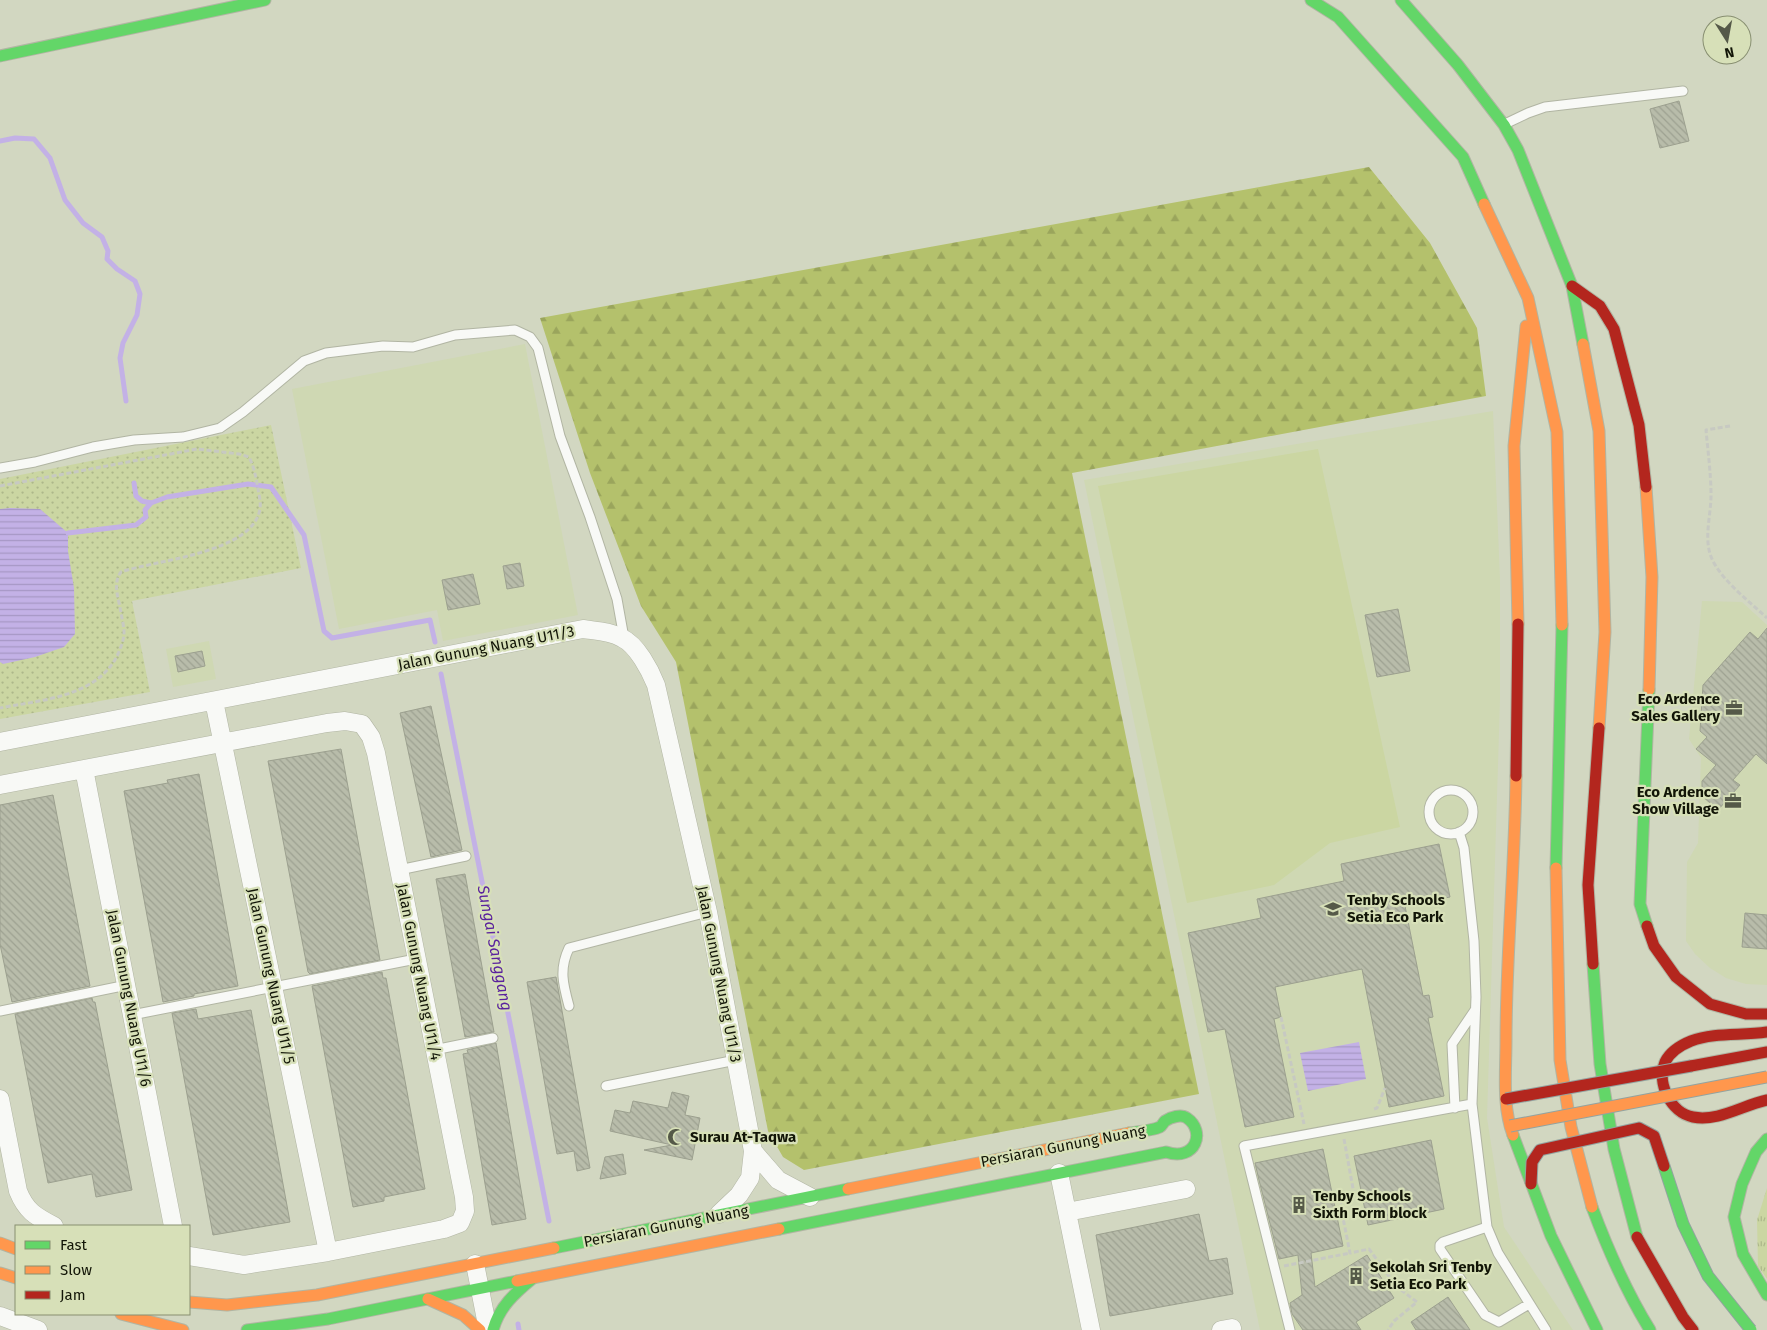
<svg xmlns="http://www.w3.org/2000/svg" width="1767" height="1330" font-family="'Fira Sans',sans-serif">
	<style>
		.built { fill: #cfd8b3 }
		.grass { fill: url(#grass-tufts) }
		.forest { fill: url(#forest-firs) }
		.park { fill: url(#park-dots) }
		.garden { fill: #cbd6a2 }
		.water { fill: url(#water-rules) }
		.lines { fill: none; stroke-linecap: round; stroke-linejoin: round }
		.stream { stroke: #c3b1e6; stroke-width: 5 }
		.building { fill: url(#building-back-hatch); stroke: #9ca08f }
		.lane-casing { stroke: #b1b5a3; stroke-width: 11 }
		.street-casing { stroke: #b1b5a3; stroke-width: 19 }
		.fast-casing { stroke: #b1b5a3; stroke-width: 13 }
		.slow-casing { stroke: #b1b5a3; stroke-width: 13 }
		.jam-casing { stroke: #b1b5a3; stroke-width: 13 }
		.path { stroke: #c7c9c2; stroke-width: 3; stroke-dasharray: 5 2.5; stroke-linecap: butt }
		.lane { stroke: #f8f9f6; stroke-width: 9 }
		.street { stroke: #f8f9f6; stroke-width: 18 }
		.fast { stroke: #63d668; stroke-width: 11 }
		.slow { stroke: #ff974d; stroke-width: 11 }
		.jam { stroke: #b3261e; stroke-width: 11 }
		.fast-bridge-casing { stroke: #93a3a0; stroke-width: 13; stroke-linecap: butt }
		.slow-bridge-casing { stroke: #93a3a0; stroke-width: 13; stroke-linecap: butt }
		.jam-bridge-casing { stroke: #93a3a0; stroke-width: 13; stroke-linecap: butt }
		.fast-bridge { stroke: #63d668; stroke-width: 11 }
		.slow-bridge { stroke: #ff974d; stroke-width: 11 }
		.jam-bridge { stroke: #b3261e; stroke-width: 11 }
		.labels { text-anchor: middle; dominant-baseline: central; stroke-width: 4.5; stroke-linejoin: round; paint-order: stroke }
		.street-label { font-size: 15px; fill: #121507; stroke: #d7e0b8 }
		.poi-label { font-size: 15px; font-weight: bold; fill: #121507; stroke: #d7e0b8; text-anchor: start }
		.water-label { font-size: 16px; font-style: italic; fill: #5a229e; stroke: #d7e0b8 }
	</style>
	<defs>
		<pattern id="grass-tufts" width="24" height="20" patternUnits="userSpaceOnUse" patternTransform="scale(1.25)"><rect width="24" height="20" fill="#cbd6a2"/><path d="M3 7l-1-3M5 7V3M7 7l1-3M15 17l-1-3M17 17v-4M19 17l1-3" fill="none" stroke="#adb78a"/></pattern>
		<pattern id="forest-firs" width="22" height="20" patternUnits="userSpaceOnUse" patternTransform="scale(1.25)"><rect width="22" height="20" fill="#b4c16c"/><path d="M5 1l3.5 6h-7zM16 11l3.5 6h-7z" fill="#9aa55c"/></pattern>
		<pattern id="park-dots" width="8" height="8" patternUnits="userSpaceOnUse" patternTransform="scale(1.25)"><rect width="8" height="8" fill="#cbd6a2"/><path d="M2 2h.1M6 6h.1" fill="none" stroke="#adb78a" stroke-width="1.8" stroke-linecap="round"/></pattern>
		<pattern id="water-rules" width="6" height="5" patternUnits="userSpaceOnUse" patternTransform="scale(1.25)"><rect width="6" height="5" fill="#c3b1e6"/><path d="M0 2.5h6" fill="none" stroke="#a697c4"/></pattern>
		<pattern id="building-back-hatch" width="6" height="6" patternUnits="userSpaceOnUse" patternTransform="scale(1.25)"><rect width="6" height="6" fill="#b8bcaa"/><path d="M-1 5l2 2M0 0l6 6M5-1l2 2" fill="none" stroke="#9da191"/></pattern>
	</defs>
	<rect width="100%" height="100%" fill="#d2d7c1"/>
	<path class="built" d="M525,344L578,615L443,641L437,610L339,629L292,389Z
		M1493,411L1500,579V700L1487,1118L1504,1227L1573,1330H1260L1084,480Z
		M1702,601L1742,602L1767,625V985L1746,984L1726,978L1710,968L1695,954L1686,941L1687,862L1698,843L1701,758L1689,739Z
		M209,641L216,679L173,687L166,649Z"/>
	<path class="grass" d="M1767,1188V1279L1758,1266L1757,1220Z"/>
	<path class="forest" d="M1369,167L1430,243L1477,328L1486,396L1072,473L1199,1094L804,1170L783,1157L768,1131L676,662L641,606L590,473L540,318Z"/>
	<path class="park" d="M271,425L301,568L132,601L150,692L0,719V479Z"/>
	<path class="garden" d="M1318,449L1400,827L1330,843L1274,885L1187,903L1098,486Z"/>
	<path class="water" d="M10,508L40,509L68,533V551L74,588L75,634L64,647L35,657L3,664L0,662V509Z
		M1359,1042L1366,1079L1308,1091L1300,1053Z"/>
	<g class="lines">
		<path class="stream" d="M0,141L15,138L34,139L50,158L65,200L83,223L102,237L108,251L107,259L117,269L135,281L140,294L137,315L123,343L120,358L126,401
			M134,483L136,496L142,501L151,503L167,497L248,484L271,487L304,535L324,631L332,638L430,620L435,642
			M68,533L136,525L146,517L145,510L151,503
			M441,674L549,1221
			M518,1324L519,1330"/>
	</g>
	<path class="building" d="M1679,101L1689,141L1660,148L1650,109Z
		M520,563L524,586L507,589L503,566Z
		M473,574L480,604L448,610L442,580Z
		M1398,609L1410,671L1377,677L1365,615Z
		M1767,628V764L1756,754L1733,780L1740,785L1718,810L1702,796V781L1716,765L1696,749L1707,737L1700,731L1703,685L1750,632L1758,639Z
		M202,651L205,666L178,672L175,656Z
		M431,706L462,850L431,857L400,713Z
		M341,749L380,960L310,974L308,972L268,761Z
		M199,774L238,986L194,994V996L163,1002L124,791L168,783L167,780Z
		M53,795L90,986L12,1002L0,944V805Z
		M1439,844L1450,897L1405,906L1423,996L1429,995L1433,1017L1428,1018L1444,1096L1389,1107L1362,969L1275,987L1281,1017L1274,1019L1294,1117L1245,1127L1225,1029L1208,1032L1188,933L1261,918L1257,899L1344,881L1341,864Z
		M465,874L494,1032L465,1037L436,879Z
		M1745,913L1767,915V949L1742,947Z
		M382,972L383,978H386L425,1189L384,1197V1201L353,1207L312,986Z
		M556,977L590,1168L577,1171L574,1151L557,1154L527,982Z
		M92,998L93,1002H95L132,1190L96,1197L92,1174L48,1183L15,1014Z
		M196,1009L198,1019L251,1010L290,1222L213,1235L172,1013Z
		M496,1043L526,1219L492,1225L463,1054L468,1053L467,1050Z
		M672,1092L689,1096L685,1115L700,1118L692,1160L644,1150L672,1145L610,1131L615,1110L630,1113L633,1101L668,1108Z
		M1431,1140L1444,1209L1368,1225L1354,1156Z
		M1323,1149L1343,1246L1311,1253L1315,1287L1367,1255L1394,1298L1356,1322L1361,1330H1303L1292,1314L1290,1303L1302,1295L1298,1255L1279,1259L1259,1180L1255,1163Z
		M623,1154L626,1174L600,1179L605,1157Z
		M1199,1214L1209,1261L1227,1258L1233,1294L1110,1316L1096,1235Z
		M1448,1297L1470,1330H1416L1411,1322Z"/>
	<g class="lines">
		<g class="lane-casing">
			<path id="lane" d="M1507,123L1528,113L1545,107L1683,91
				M0,468L35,462L93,447L134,440L183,437L220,428L243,412L304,361L326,353L383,346L413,347L455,335L515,330L530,337L538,348L560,436L590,517L617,599L624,638
				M1429 812a22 22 0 1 1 44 0a22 22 0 1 1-44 0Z
				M1459,832L1464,848L1474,941L1476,997L1472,1104L1487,1227L1498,1253L1546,1330
				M399,870L466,856
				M569,1006C563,984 559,969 569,948L708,912
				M0,1011L127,985
				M132,1015L416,959
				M434,1050L493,1038
				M606,1086L736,1060
				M1455,1108L1452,1044L1475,1010
				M1487,1227L1443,1242L1440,1245V1249L1485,1315L1499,1322L1529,1304
				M1290,1330L1244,1146L1472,1104"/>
		</g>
		<g class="street-casing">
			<path id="street" d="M214,701L328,1252
				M0,742L583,629C597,631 610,631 622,638C637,645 650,670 656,685L708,912L753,1151L750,1178L739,1195L719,1214
				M84,769L173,1226
				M0,785L327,723L345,721L362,724L371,737L376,753L464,1197L465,1211L460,1223L444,1229L328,1252L244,1265L189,1256
				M0,1099L18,1191C26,1211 35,1216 54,1226
				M753,1151L778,1180L810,1197
				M1059,1173L1091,1330
				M1067,1212L1186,1189
				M475,1264L488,1330
				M0,1316L38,1330
				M1221,1330L1232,1328"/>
		</g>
		<g class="fast-casing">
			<path id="fast" d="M1311,0L1338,17L1463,157L1484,204
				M1401,0L1458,65L1504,125L1518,150L1572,286L1583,344
				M0,56L265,0
				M1556,868L1562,625
				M1647,926L1640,904L1649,690
				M1593,964L1600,1064L1614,1149L1637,1237
				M1513,1135L1551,1236L1597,1330
				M1767,1139L1756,1152L1742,1184L1734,1217L1743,1254L1767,1295
				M1592,1207C1608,1250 1626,1291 1650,1330
				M779,1229L1166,1152C1196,1162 1206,1131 1187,1118C1181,1114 1171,1117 1165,1121C1163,1123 1162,1126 1160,1127C1154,1130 1137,1132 1129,1133
				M554,1248L848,1189
				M247,1330L328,1319L517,1281
				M493,1330C499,1307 515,1293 533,1278"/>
		</g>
		<g class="slow-casing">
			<path id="slow" d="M1484,204L1528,298L1557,432L1562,625
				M1583,344L1599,431L1605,632L1599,728
				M1646,487L1652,577L1649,690
				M1518,624L1514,446L1526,326
				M1556,868L1560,1060L1571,1127L1592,1207
				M1513,1135C1502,1106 1506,1072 1506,1041C1506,953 1515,865 1516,776
				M848,1189L1129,1133
				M0,1243L16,1249
				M0,1273L16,1278
				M517,1281L779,1229
				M428,1299L463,1315L480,1330
				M189,1302L227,1305L317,1295L554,1248
				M121,1314L183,1330"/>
		</g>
		<g class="jam-casing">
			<path id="jam" d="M1572,286L1600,306L1614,329L1639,425L1646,487
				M1516,776L1518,624
				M1647,926L1654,946L1676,977L1710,1004L1746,1014H1767
				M1593,964L1588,885L1599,728
				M1767,1032C1742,1036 1715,1032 1691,1041C1681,1045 1670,1052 1665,1062C1656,1083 1671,1113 1693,1117C1718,1122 1743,1105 1767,1100
				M1691,1066L1767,1052
				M1637,1237L1683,1317L1693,1330"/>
		</g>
		<path class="path" d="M1730,426L1706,430C1708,452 1711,474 1711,495C1711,518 1702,542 1714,563C1726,584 1749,601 1767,618
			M0,486L197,449L239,454L249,457C254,467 256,477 258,489C259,495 261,502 260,508C255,553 155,560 121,572C112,584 119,599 121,613C122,619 124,626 124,632C124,640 121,647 118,654C98,697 41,700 0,708
			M1281,1017L1304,1124
			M1374,1109L1377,1108L1385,1088
			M1344,1139L1354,1194L1340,1203L1350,1253L1369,1249L1397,1287L1417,1302L1394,1321L1388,1330
			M1284,1266L1350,1253"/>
		<use href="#lane" class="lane"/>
		<use href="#street" class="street"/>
		<use href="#fast" class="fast"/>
		<use href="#slow" class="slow"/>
		<use href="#jam" class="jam"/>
		<g class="fast-bridge-casing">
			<path id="fast-bridge" d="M1664,1166L1683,1224L1708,1276L1751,1330"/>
		</g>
		<g class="slow-bridge-casing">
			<path id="slow-bridge" d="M1510,1126L1767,1077"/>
		</g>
		<g class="jam-bridge-casing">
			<path id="jam-bridge" d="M1506,1099L1691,1066
				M1531,1184L1532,1162L1540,1150L1639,1128L1654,1136L1664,1166"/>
		</g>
		<use href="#fast-bridge" class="fast-bridge"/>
		<use href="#slow-bridge" class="slow-bridge"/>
		<use href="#jam-bridge" class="jam-bridge"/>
	</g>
	<defs>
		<g id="office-bare" transform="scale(1.35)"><path d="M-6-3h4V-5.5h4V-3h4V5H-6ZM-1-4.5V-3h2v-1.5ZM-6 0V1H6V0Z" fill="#555948" stroke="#d7e0b8" stroke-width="2.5" paint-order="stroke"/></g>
		<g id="school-bare" transform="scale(1.35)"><path d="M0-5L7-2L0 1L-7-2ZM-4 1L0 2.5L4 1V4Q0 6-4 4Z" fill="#555948" stroke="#d7e0b8" stroke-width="2.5" paint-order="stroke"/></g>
		<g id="mosque-bare" transform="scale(1.35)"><path d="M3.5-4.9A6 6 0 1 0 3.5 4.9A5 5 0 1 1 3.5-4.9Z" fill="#555948" stroke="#d7e0b8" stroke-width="2.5" paint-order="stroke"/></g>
		<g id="building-bare" transform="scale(1.35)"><path d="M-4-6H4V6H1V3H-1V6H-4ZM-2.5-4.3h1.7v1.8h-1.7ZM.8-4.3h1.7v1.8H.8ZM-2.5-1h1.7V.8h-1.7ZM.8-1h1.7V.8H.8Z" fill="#555948" stroke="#d7e0b8" stroke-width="2.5" paint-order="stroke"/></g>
	</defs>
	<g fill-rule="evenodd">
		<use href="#office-bare" x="1734" y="708"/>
		<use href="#office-bare" x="1733" y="801"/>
		<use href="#school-bare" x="1333" y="909"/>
		<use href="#mosque-bare" x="676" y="1137"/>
		<use href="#building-bare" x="1299" y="1205"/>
		<use href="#building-bare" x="1356" y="1276"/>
	</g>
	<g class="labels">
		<g class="street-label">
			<text transform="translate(486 648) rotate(-11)">Jalan Gunung Nuang U11/3</text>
			<text transform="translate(419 972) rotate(79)">Jalan Gunung Nuang U11/4</text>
			<text transform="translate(719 974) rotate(79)">Jalan Gunung Nuang U11/3</text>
			<text transform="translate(271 976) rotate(78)">Jalan Gunung Nuang U11/5</text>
			<text transform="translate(129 998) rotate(79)">Jalan Gunung Nuang U11/6</text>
			<text transform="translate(1063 1146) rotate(-11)">Persiaran Gunung Nuang</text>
			<text transform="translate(666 1226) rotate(-11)">Persiaran Gunung Nuang</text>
		</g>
		<g class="poi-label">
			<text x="1720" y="699" text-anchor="end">Eco Ardence<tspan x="1720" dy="17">Sales Gallery</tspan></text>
			<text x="1719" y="792" text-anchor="end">Eco Ardence<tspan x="1719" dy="17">Show Village</tspan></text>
			<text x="1347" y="900">Tenby Schools<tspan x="1347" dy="17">Setia Eco Park</tspan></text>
			<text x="690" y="1137">Surau At-Taqwa</text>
			<text x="1313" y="1196">Tenby Schools<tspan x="1313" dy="17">Sixth Form block</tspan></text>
			<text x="1370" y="1267">Sekolah Sri Tenby<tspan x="1370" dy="17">Setia Eco Park</tspan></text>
		</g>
		<g class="water-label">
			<text transform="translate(495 948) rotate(79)">Sungai Sanggang</text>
		</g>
	</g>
	<rect x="15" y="1225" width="175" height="90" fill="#d7e0b8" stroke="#888f71"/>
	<rect x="25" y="1241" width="25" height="8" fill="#63d668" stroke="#888f71"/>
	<text x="60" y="1250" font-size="15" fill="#121507">Fast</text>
	<rect x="25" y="1266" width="25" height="8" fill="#ff974d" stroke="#888f71"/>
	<text x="60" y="1275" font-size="15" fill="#121507">Slow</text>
	<rect x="25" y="1291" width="25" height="8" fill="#b3261e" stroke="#888f71"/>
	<text x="60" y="1300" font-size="15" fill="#121507">Jam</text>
	<g transform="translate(1727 40) rotate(169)"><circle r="24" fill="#d7e0b8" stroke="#888f71"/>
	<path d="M0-4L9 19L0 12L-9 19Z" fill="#555948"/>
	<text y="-8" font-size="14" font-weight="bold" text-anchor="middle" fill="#121507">N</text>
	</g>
</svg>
